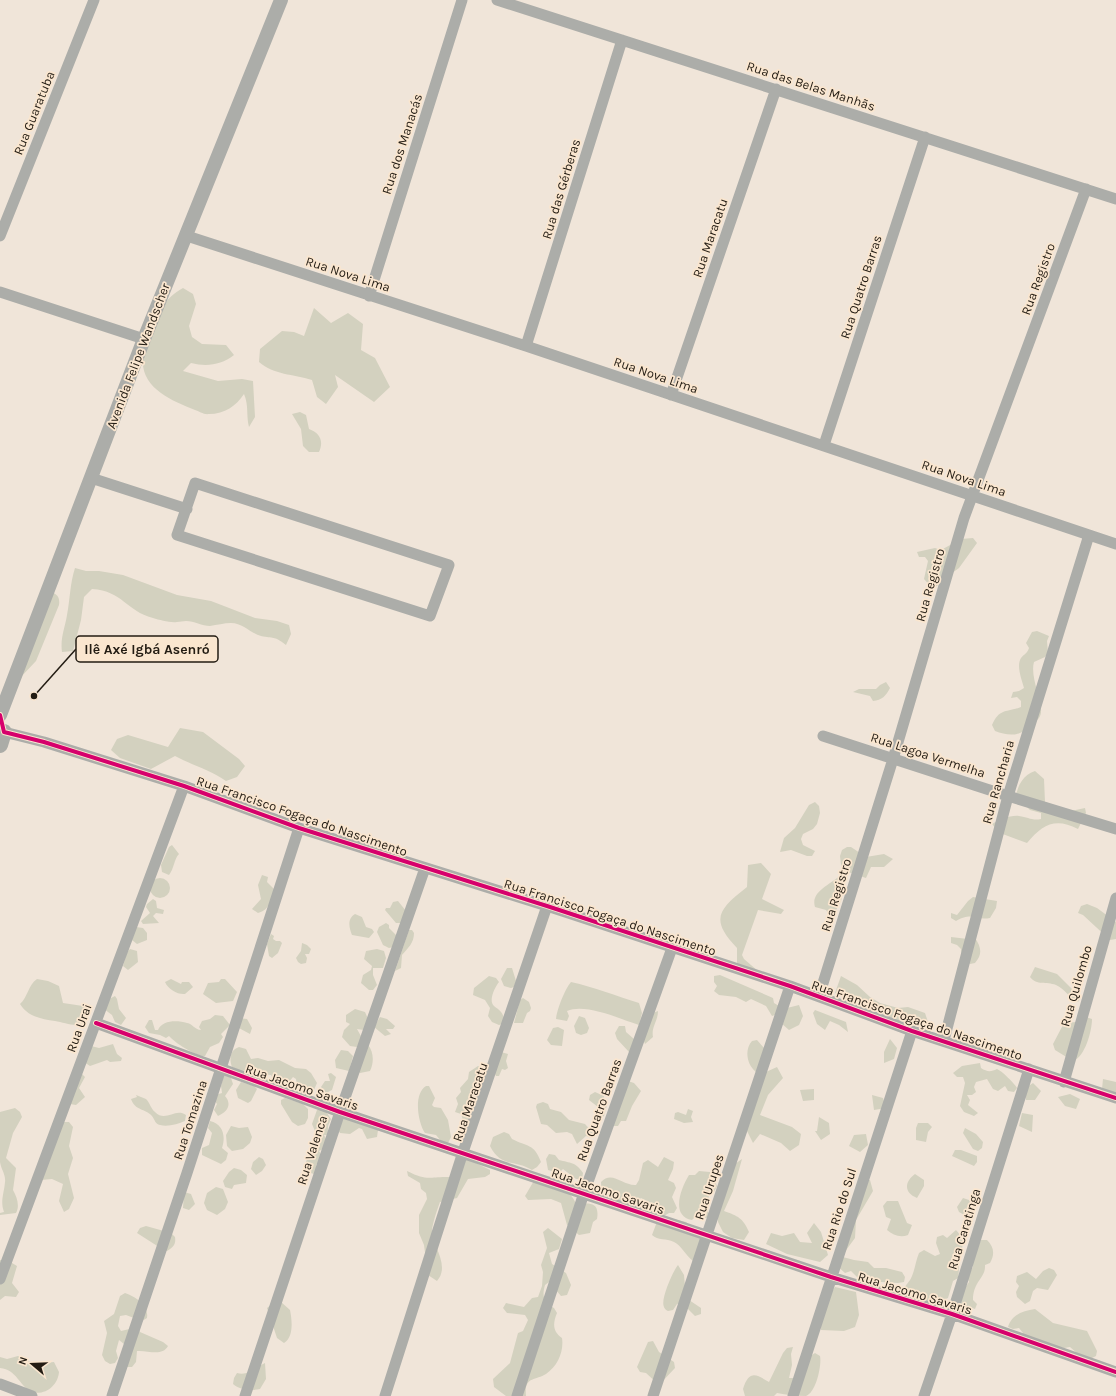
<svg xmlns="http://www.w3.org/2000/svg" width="1116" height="1396" font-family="Karla,sans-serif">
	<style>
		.green { fill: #d3d1bf }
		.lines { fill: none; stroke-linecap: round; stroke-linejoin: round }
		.minor { stroke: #acada9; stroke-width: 11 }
		.tertiary { stroke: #acada9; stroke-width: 14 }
		.secondary { stroke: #abaca7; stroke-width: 16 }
		.cycleway-casing { stroke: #fae6cf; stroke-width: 6 }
		.cycleway { stroke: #d6006c; stroke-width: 4 }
		.labels { text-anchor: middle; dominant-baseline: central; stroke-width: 3.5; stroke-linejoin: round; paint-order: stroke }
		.street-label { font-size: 13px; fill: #231c13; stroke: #fae6cf }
		.leader { fill: none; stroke: #231c13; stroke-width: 1.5 }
		.callout-dot { fill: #231c13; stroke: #fae6cf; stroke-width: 1.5 }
		.callout { fill: #fae6cf; stroke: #231c13; stroke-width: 1.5 }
		.callout-label { font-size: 14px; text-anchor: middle; font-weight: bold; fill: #231c13 }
	</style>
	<rect width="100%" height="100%" fill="#f0e5d9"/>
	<path class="green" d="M183,288L193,294L196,304L189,326L192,337L202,344L226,345L234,355C221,365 207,367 191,363L183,371L218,381L242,379L253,381L255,417L249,427C246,415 249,406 244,394C236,406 225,414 209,414C204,415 199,411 195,410C172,401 140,388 143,358C144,348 152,336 155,326C162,308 164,299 183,288Z
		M314,308L331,323L348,313L363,324L361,350L375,358L390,387L374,402L335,375L338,387L326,404L317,397L312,380C293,374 274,375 259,362L260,349L282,331L294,332L304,336Z
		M300,412L306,415L309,429C320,433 324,441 319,452H309L303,446L301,429L292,414Z
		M973,538L977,543L959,568L941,581L937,586L932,588L924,579L928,561L925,557H919L917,552L935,548L941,550L961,539Z
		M75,568L86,571H99L123,575L177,595L211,601L255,618L277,621L289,625L291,634L286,645C273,635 274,639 261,636C250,633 243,623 231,623C224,623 217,625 210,626C202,626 194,621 186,621C183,621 180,622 177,622C170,623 160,620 153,618C126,611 123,591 92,589L84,597L81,620L73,651L62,652C60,638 65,628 67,615C70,599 70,583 75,568Z
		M52,592C58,595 60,598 59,605L36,661L20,678Z
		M1037,631L1049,636L1047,641L1048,653L1045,657L1034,662C1029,679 1047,708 1039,718C1036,722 1031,725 1027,729C1017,737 1006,735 995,731L992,725C1000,708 1005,713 1021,707V701L1017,697L1011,698L1013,692L1019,691L1024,688C1022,680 1016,666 1021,658C1024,654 1027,654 1029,648L1026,643L1032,632Z
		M886,682L890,688C886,696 882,700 873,701L870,696L853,692L859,689H876L880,685Z
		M180,728L203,732L239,759L245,766L237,777L226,781C210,770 192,765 175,756L151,769L120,758L111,750L117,739L128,735L168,747Z
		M1035,771L1044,779L1045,802L1071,811L1085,808L1086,813L1078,829C1055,817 1042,825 1027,843L1000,833L992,824C1000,820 1010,815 1019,816C1028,817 1032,821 1041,819V813L1030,810L1016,796C1018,785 1023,775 1035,771Z
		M815,802L819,806L820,813L817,824L813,829L803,834L801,839L803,845L815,851L812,856H807L791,850L780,852L784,838L795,828L809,805Z
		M172,845L179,854C174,859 174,869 169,875L162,872L161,865L169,847Z
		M847,847H851L866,857L884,854L893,859L884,867H871L866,878L848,872C833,884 846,889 841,901C838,907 834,913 832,919L826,910L815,907C810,891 832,884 842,874L840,856L842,850Z
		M761,863L771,874L762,899L784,910L781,914L758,910L742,955L744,959L758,971L737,968V948C709,919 719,909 747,887L748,865Z
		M262,875L268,877L267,882L275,890C271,899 270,910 258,913L252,909L261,899L258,885Z
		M150 888a10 10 0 1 1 20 0a10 10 0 1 1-20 0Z
		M973,897L997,901L996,908L990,918C976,921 973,911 956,921L951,918V913L957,915L968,901Z
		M153,899L156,901L157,908L164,910L163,914L156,913L153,916L159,923L143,924L141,921L150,913L146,907L147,904Z
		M398,901L406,911L403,923H396L385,910L386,908H390L393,902Z
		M1087,904L1097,908L1116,922V939L1110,940L1083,915L1078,913L1081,906Z
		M355,914L362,917L366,927L372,929L374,932L369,938L352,935C349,927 347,919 355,914Z
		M386,923L389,925V928L397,936L393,947L389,948L383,945L377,932L379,927Z
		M136,927L143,928L147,933V940L137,944L132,940Z
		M409,930H412L414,933C414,943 408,948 402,955L401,968L395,971Z
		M271,934L274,936L273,939L276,941H280L282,943L278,953L272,958L269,956L267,944Z
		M951,937L968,939L975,938C981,947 983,954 975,963L970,964C964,959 961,957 961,949L957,945L951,943Z
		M302,943L307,945L311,949L309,954H305L307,958L306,963L301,964L298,962L296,958L301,951Z
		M130,949L137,951L138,962L128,970L123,966L127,952Z
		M377,949L384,951L386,958L383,968H373V975L377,985L373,990H369L361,983L363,975L371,970L372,966L364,959L366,951Z
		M1035,967L1057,974L1081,998L1078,1002C1069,998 1065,989 1056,985C1046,981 1037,986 1030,977Z
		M507,968H512L516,981L514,987L511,988L504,986L501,979Z
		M720,975L773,998L774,1003L779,1006L778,1014L772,1016L766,1006L751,999L746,1002L736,997L719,995L714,991L717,986L714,982V976Z
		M489,976L496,978L499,982C495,987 488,1001 494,1006C499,1010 502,1011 504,1018L502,1024L499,1025L492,1022L488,1016L490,1008L485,1000L473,995L474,988Z
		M841,976L857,985L870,997L880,1003L898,1008L908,1007L925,1013L928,1022L917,1026L905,1024L835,993Z
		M37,979L48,981L59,986L63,1003L83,1006L88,1010C88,1033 68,1023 55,1021C42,1019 28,1017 20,1004C28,997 28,985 37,979Z
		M171,979L181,984L182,982H189L193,987L185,994C178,995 168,989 165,982Z
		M221,979H225L237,992L233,1001L216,1003L203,994L208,983L219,982Z
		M571,982C594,987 616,996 639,1003L642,1013L639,1025C620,1019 586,1003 567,1011L569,1016L567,1021L556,1019C557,1009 565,989 571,982Z
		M115,996L117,999L119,1009L126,1018L121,1025L115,1022L112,1015L104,1009L109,999Z
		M523,998L529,1002L531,1008L530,1011L527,1013L523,1023H514L520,1000Z
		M799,1005L803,1016L799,1025L789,1030L781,1023L787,1008Z
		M355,1009L365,1012L369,1021L364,1030L357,1029L362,1038L357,1047L350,1046L342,1037L344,1030L350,1024L346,1022V1015Z
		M815,1010L846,1022L848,1032L839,1025L830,1021L825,1030L817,1024L813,1013Z
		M658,1011C658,1021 651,1027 653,1037L645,1044L643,1039L653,1013Z
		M215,1015L223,1016L230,1025L221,1034L223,1037L219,1043L210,1047L205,1056C197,1057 175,1043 169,1036L166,1038L160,1035L149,1033L145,1027L149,1020H152L155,1030H158C162,1020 177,1020 187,1023C193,1024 195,1030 201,1030L199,1027L202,1021L210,1019Z
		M579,1016L585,1018L589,1028L587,1033L581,1035L576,1033L574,1026Z
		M380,1017L387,1019L395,1026L393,1029H386L391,1034L385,1036L374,1027Z
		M1086,1017L1092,1019C1092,1031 1085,1057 1073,1061L1055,1050L1053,1044L1064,1023L1076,1022Z
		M239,1018L247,1019L252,1028L250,1034L237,1027Z
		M619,1026H625L626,1032L634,1039V1050L629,1052L617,1039L615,1033Z
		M558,1027L564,1030L562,1046L551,1045L547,1040L553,1028Z
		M890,1039L897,1048L894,1059L884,1063V1052Z
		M757,1040L765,1049L756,1072C747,1065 744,1050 752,1041Z
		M113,1044L117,1054L122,1058L121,1061L110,1062L107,1060L90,1066L84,1062L91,1046L99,1048Z
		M368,1045C374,1052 374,1063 370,1071L360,1073L357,1071Z
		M239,1047L246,1049L251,1059L258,1058L268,1061L279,1060L295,1068L306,1069L311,1073L317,1083L313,1092L306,1093L297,1086L296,1079L293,1077L288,1083L282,1084L273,1079L271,1075L258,1074L252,1070L241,1071L232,1067C229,1059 230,1050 239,1047Z
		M341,1050L348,1051L353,1056L349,1071L336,1068L335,1060Z
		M501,1052L508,1054L506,1061L508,1068L505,1070L502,1069L499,1076H496L494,1072Z
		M980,1063L981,1068C987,1072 991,1072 997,1069C1002,1071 1014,1083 1017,1088L1014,1092L1008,1091L1005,1086L998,1091L993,1089L987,1079L976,1082L974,1087L976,1092L972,1095H967L970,1100L968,1105L978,1113L974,1116L964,1112L960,1106L965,1083L963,1077H957L953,1073L962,1066Z
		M478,1066L482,1067L480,1074L482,1081L476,1086L478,1093L468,1124L464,1123L461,1114L455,1112L458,1104L456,1098L461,1092L460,1088L468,1079L469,1072Z
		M777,1067L783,1078L768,1095L760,1115L792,1127L801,1134L799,1145L790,1151L781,1143L760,1134L753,1143L745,1127L755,1106L766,1072Z
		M81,1073L85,1077L79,1088L85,1097L76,1105L70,1104Z
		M331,1073L336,1077L332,1090L326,1093L321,1087L325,1081H330L328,1074Z
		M224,1075L231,1078L233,1084L225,1096C232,1104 228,1112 218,1116L214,1110L217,1104L215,1101V1095L222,1093L221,1086Z
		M1103,1079L1116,1082V1096L1102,1089Z
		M628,1081L634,1083L641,1091L632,1106L626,1121H621L618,1126H613Z
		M241,1082L254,1086L257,1089L251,1101L248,1103L238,1098L236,1090Z
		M1033,1083L1041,1091L1035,1100H1026L1024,1089Z
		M426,1086H429L435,1098L432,1105L434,1107L441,1108L448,1120L451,1137L448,1143L441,1141L436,1135L425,1133C418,1123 413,1094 426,1086Z
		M814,1089V1100L803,1101L800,1090Z
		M595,1092L604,1096L603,1101L607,1105L604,1116L599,1119L598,1107L589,1100L590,1095Z
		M1070,1094L1080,1099L1076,1109L1065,1106L1058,1097Z
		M136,1095L146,1099C150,1103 151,1109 155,1112C166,1123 175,1107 186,1115L185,1121C178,1124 168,1127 160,1125C155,1124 155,1120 152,1116C145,1108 135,1111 131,1099L137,1097Z
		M872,1095L883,1098L886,1108L874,1110Z
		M285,1098L303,1104L308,1109V1118L305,1124L298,1126L292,1122L281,1104V1100Z
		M543,1102L548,1104L550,1109L561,1112L569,1120L585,1124L593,1133L591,1138L586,1136L577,1144L572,1134L567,1132L556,1133L547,1125L541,1124L536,1107L537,1104Z
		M15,1108L20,1112L22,1117L13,1133L6,1158L16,1168L13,1190C17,1197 20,1206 16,1213L0,1215V1213L4,1212C0,1201 4,1194 5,1182C6,1175 1,1169 0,1162C0,1145 0,1128 0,1112Z
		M320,1109L327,1113L331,1119L328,1126V1135H324L327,1141L325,1148L319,1151L323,1158L316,1165L317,1168L314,1174L304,1171V1168L314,1139L315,1131L312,1124L317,1110Z
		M688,1109L693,1111L691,1117L693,1122L684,1123L674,1119L675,1113L678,1112L686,1115Z
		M353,1110L378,1130L377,1137L367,1139L362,1129L359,1128L350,1134L340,1133L338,1130L341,1123L349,1111Z
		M1022,1113L1033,1115L1032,1132L1019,1126Z
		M819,1117L829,1123L830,1134L821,1140L815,1131H817Z
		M210,1121C223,1124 226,1136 222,1148L228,1153L226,1160L221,1164L202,1155V1148L209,1145L212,1133L208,1128Z
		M63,1122H69L73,1127L69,1146L73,1158L68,1174L74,1198L69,1209L64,1212L59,1201L63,1184L52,1179L41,1180Z
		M918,1123H928L932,1127L928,1132L926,1142L916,1140V1128Z
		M231,1126L239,1128L248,1127L252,1137L250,1143L243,1149L232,1151L227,1146L226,1135Z
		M965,1128L976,1134L983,1142L982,1148L978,1151L973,1149L963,1133Z
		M504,1132L509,1134L512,1139C527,1147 534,1143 541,1162L537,1167L532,1170C515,1159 501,1168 490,1146L493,1137Z
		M866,1134L868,1145L860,1152L849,1146L854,1135Z
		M955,1150H961L977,1156V1162L974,1166L952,1156Z
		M549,1154L555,1155L559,1160C570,1163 576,1162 583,1173L582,1179H576L563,1169L559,1173L548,1170L546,1159Z
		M259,1157L263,1159L266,1165L262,1171L256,1175L251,1169L253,1162Z
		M464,1157L490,1170V1174L485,1177L468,1179L457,1198L440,1202C437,1210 433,1222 432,1230C431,1244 451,1265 437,1281L428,1275L424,1245L419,1233V1215L427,1199L426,1193L421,1189L420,1183L408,1176L407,1171C429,1182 429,1176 450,1177Z
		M664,1157L674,1162L673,1169L668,1180L674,1183L676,1188L672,1197L677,1208L674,1213H669L664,1216L658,1215L655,1211V1205L641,1198L632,1206C615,1201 601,1203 601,1182C612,1170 623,1186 636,1185L639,1180L643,1163L648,1160L658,1167Z
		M742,1159L733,1191L724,1211C738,1216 743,1218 749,1232L744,1240L732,1238L723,1232L718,1222V1210L732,1166Z
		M234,1168L241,1170L247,1175L246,1183L234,1185L232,1189L225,1187L223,1181L229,1172Z
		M699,1171L710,1172V1178L715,1181L717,1186L714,1192L709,1191L708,1212L711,1217L706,1218L696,1216L692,1220C670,1216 681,1188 689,1175H695Z
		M915,1174L924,1180V1186L917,1198C904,1193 904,1182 915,1174Z
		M535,1179C550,1184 570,1187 576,1204C589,1203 600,1201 597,1219L593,1222L590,1233L579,1235L567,1225L561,1203L551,1199L528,1200L525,1196Z
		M864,1180H870L873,1191L856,1220L855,1238L844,1253L855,1200L853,1195Z
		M216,1187L223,1189L228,1202L225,1209L217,1215L207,1210L204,1203L207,1193Z
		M184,1192L191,1194L195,1204L189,1210L183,1208Z
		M963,1198L969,1200L975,1210L973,1214L968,1217L959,1212L957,1207Z
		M887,1201H898L907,1223L912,1225L908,1235C900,1238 893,1235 887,1230L891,1219L886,1217L883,1206Z
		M669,1218L686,1222L699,1233L701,1245L693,1261C686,1256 681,1245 674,1242C666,1238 658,1241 652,1235L658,1219Z
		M814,1223L821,1232L828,1255L820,1262L787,1254L766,1244L771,1233L782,1236L794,1233L800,1242L812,1243L807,1233Z
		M146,1226L171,1233L175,1237C176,1244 174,1247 167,1251L162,1249L137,1233L140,1228Z
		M548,1228L562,1239L559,1249L549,1253L552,1264L566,1273L571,1285L567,1295L561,1296L549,1282L545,1285C542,1295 543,1303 554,1308L557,1313C553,1323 552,1331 562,1338C564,1351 558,1366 546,1374C535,1381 524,1376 526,1396H506L494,1387L493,1379L510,1363L518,1333L523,1331L528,1320L525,1315L507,1313L503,1308L506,1303L524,1307L532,1298L538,1297L542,1286L543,1272L541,1265L547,1248L543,1232Z
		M956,1230C969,1244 959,1249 959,1263C959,1268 959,1273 958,1278L953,1281L948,1298L943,1300L940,1296L937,1305L907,1296L904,1291C905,1284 910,1282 912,1276C915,1269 916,1260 919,1253L924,1250L935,1256L940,1254L936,1243L937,1237L943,1235L947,1238Z
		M981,1240H987C994,1247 995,1254 990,1263L985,1265C986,1278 973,1281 973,1300L977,1304L975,1309L959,1303L962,1292L969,1282L967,1277L973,1267V1256Z
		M839,1256L854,1260L868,1262L874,1268H886L902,1272L905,1277L904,1282L898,1283L864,1281L859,1279L851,1271L845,1273L836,1265Z
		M0,1260H7L17,1266L12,1283L19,1292L16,1297L5,1296L0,1300Z
		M678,1265L684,1275L686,1298L701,1308V1314L695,1316L682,1303L677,1304L673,1310L668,1311C667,1311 664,1308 664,1307C660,1300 673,1271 678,1265Z
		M1049,1268L1054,1270L1057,1275L1048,1290L1037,1288L1033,1291L1030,1301L1025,1304L1017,1297L1016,1292L1019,1286L1016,1282L1017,1276L1027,1272L1036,1279L1043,1271Z
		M835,1287L856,1292L859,1315L855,1327L844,1331L821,1330C820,1314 826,1300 835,1287Z
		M125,1293C136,1297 149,1305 147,1318L142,1321L126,1315L120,1316L118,1326L121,1331L138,1327L140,1332L163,1342L168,1346C162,1357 148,1350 137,1351L136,1362L132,1367H127L124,1344L119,1340L116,1351L118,1358L115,1363L110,1364L105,1361L102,1355L107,1333L104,1321L114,1314L120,1296Z
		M281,1302L290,1310C292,1320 294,1337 284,1343L277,1338L267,1308L272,1304Z
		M1035,1309L1053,1323L1087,1331L1097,1351L1096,1356L1086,1361L1070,1347L1064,1348L1024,1338L1023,1333L1019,1328L1013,1329L1008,1327C1012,1314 1023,1311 1035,1309Z
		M653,1341L659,1352L674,1362L675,1368L659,1385L646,1373L640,1372L637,1367L648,1342Z
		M793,1347L791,1354L792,1365L789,1378H795L809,1357L815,1353L820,1356C822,1365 816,1393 806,1396C797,1396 786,1395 777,1393L774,1396H745L743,1389C749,1370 756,1374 769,1382L783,1353L787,1348Z
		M18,1356L35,1364L54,1362L59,1372C58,1385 46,1396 31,1392C19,1385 17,1370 0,1368V1357L7,1359Z
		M265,1363L266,1379L260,1389C251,1391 240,1390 233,1384L234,1378L237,1373C248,1376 255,1368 265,1363Z"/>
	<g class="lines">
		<path class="minor" d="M497,0L1116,199
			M0,236L94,0
			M187,236L526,346L1116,544
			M0,292L144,339
			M369,296L462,0
			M526,346L622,40
			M671,395L776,89
			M824,445L925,137
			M91,478L187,509
			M195,483L449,565L430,616L177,535Z
			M4,732L44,742L184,786L299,828L547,906L790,986L912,1031L1116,1098
			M823,736L1008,796L1116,829
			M819,996L893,759L964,518L1086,189
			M96,1023L340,1112L831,1277L952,1314L1116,1372
			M944,1040L1008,796L1089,535
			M1064,1082L1116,898
			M0,1279L184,786
			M0,1384L32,1396
			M112,1396L187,1173L299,828
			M245,1396L340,1112L425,868
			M385,1396L463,1152L547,906
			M517,1396L584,1193L672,948
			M653,1396L790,986
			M793,1396L912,1031
			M924,1396L952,1314L1029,1069"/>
		<path class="tertiary" d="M0,715L144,339L281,0"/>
		<path class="secondary" d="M0,731L4,732L0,745"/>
		<g class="cycleway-casing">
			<path id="cycleway" d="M0,715L4,732L44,742L184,786L299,828L547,906L790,986L912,1031L1116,1098
				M96,1023L340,1112L831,1277L952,1314L1116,1372"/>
		</g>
		<use href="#cycleway" class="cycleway"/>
	</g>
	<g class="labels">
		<g class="street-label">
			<text transform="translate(811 86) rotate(18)">Rua das Belas Manhãs</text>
			<text transform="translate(34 113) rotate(-68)">Rua Guaratuba</text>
			<text transform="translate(402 144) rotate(-72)">Rua dos Manacás</text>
			<text transform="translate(561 189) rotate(-73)">Rua das Gérberas</text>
			<text transform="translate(710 238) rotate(-71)">Rua Maracatu</text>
			<text transform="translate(348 274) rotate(18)">Rua Nova Lima</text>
			<text transform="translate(1038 279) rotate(-70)">Rua Registro</text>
			<text transform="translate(861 287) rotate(-72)">Rua Quatro Barras</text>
			<text transform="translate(138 356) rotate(-69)">Avenida Felipe Wandscher</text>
			<text transform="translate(656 375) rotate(19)">Rua Nova Lima</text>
			<text transform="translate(964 478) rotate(19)">Rua Nova Lima</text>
			<text transform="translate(930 585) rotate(-74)">Rua Registro</text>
			<text transform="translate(928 755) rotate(18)">Rua Lagoa Vermelha</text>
			<text transform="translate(998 782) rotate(-74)">Rua Rancharia</text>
			<text transform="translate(302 816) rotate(19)">Rua Francisco Fogaça do Nascimento</text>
			<text transform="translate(836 895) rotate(-73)">Rua Registro</text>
			<text transform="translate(610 917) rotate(18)">Rua Francisco Fogaça do Nascimento</text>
			<text transform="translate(1076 986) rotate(-74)">Rua Quilombo</text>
			<text transform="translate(917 1020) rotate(19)">Rua Francisco Fogaça do Nascimento</text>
			<text transform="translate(79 1028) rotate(-70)">Rua Urai</text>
			<text transform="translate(302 1087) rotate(19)">Rua Jacomo Savaris</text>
			<text transform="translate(470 1102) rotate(-71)">Rua Maracatu</text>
			<text transform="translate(599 1110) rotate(-70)">Rua Quatro Barras</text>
			<text transform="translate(190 1120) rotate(-72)">Rua Tomazina</text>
			<text transform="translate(312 1150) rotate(-72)">Rua Valenca</text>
			<text transform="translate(709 1187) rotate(-72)">Rua Urupes</text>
			<text transform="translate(608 1191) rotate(19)">Rua Jacomo Savaris</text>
			<text transform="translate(839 1209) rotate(-72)">Rua Rio do Sul</text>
			<text transform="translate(964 1229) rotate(-73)">Rua Caratinga</text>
			<text transform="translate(915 1293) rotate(17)">Rua Jacomo Savaris</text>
		</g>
	</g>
	<path class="leader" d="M34 696L76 649"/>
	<circle class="callout-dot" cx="34" cy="696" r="4"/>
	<rect class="callout" x="76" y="636" width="142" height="26" rx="4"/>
	<g class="callout-label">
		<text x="147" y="654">Ilê Axé Igbá Asenró</text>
	</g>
	<g transform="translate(32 1364) rotate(289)" stroke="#fae6cf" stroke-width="3" paint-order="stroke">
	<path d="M0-3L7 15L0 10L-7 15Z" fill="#231c13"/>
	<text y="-6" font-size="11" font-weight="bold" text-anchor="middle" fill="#231c13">N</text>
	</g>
</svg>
